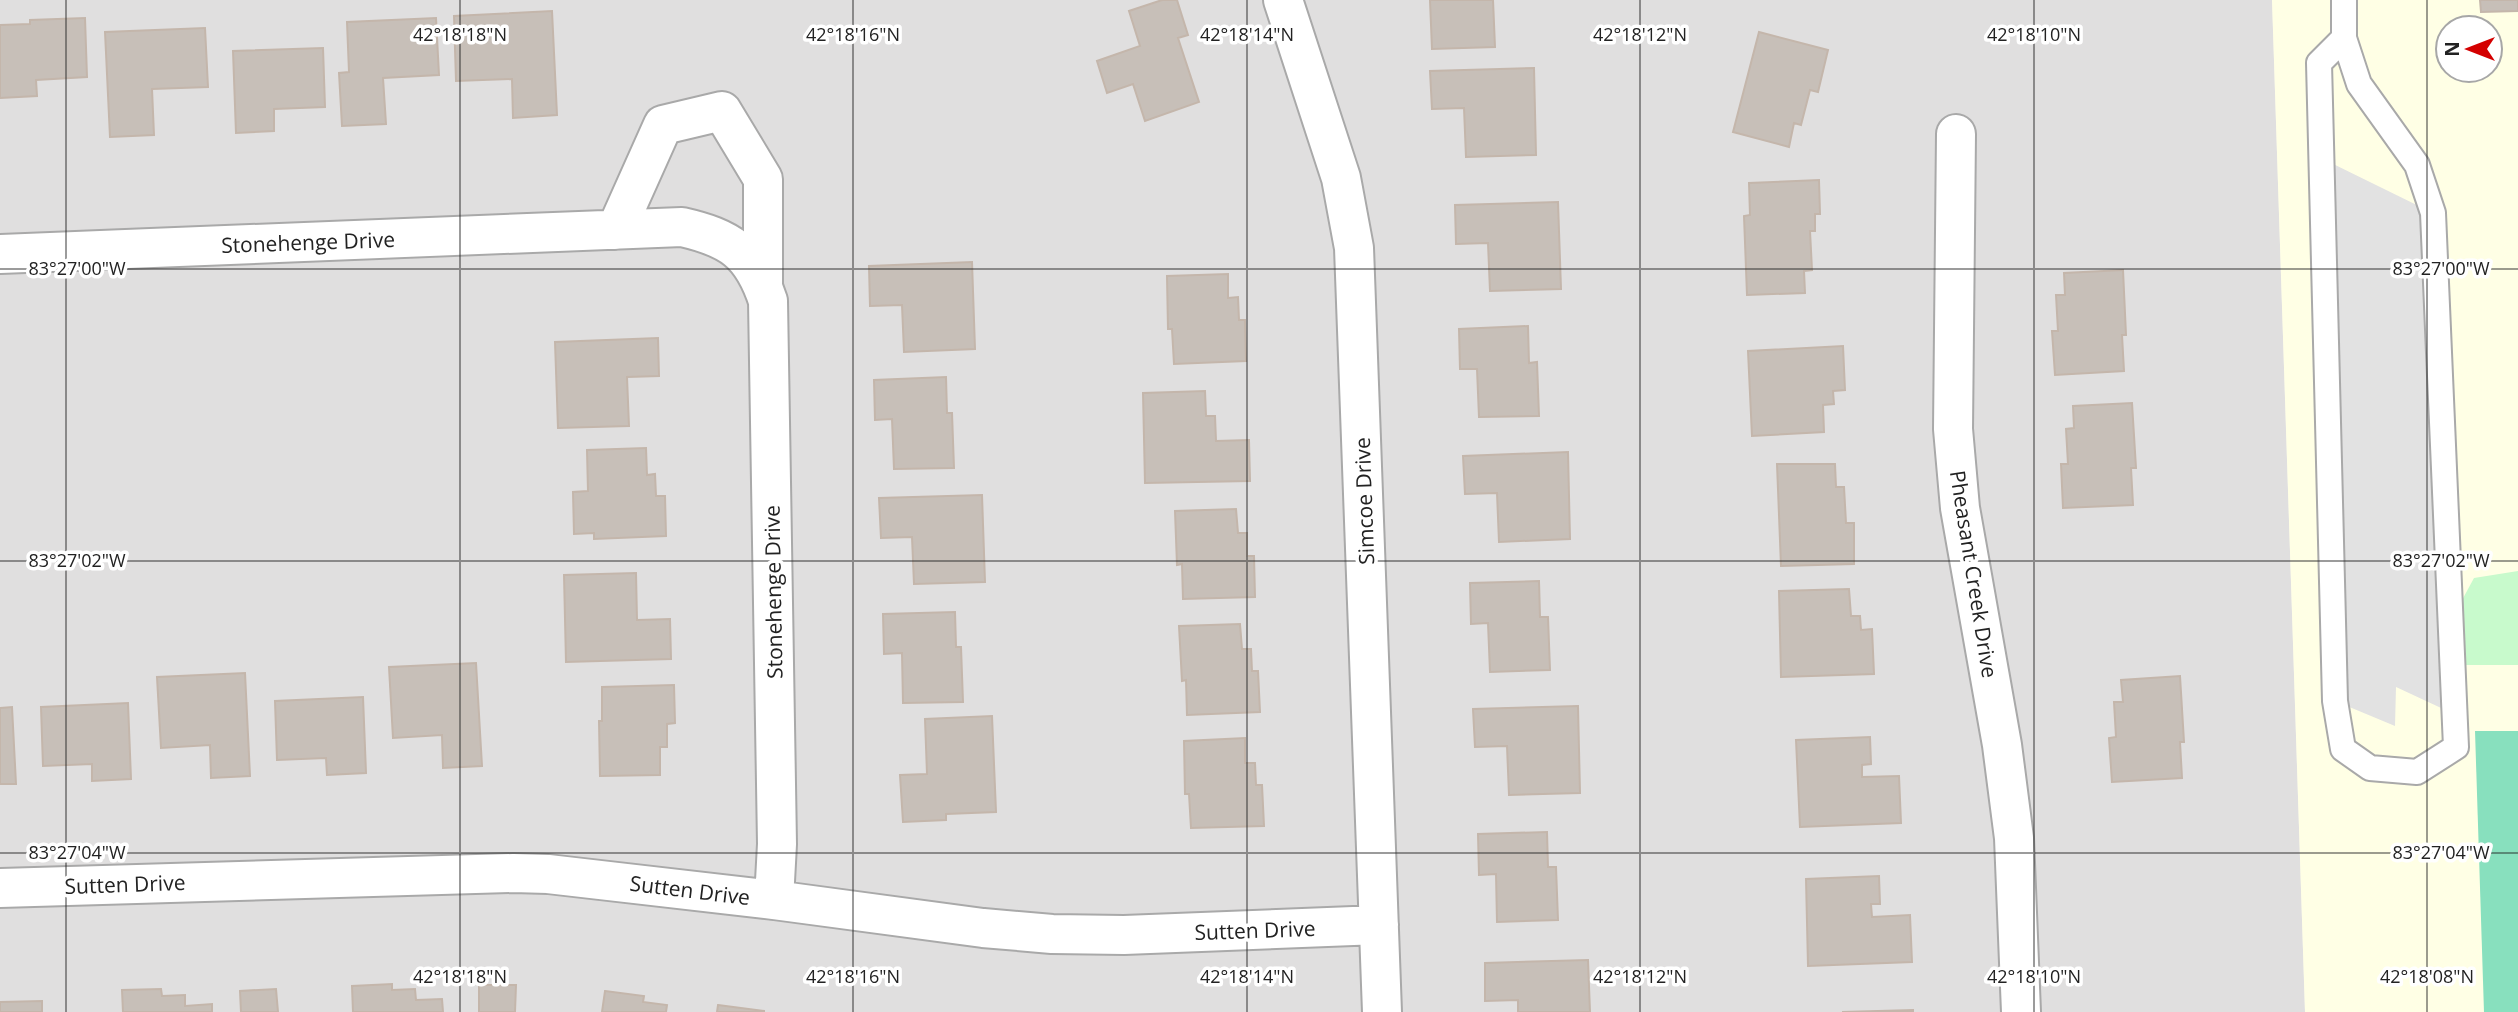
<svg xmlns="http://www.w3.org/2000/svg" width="2518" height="1012" font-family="'Open Sans',sans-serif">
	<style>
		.residential { fill: #e0dfdf }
		.education { fill: #ffffe5; fill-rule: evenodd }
		.park { fill: #c8facc }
		.pitch { fill: #88e0be }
		.parking { fill: #e2e2e2 }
		.building { fill: #c7bfb8; stroke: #c4b6ab; stroke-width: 2 }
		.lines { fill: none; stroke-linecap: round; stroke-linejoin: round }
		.service-casing { stroke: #a9a9a9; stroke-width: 28 }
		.minor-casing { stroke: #a9a9a9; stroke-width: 42 }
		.service { stroke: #fff; stroke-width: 24 }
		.minor { stroke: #fff; stroke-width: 38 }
		.ticks { fill: none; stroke: #222; stroke-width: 2; stroke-opacity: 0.45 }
		.labels { text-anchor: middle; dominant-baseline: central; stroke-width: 7; stroke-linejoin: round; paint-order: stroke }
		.street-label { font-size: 21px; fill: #222; stroke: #fff }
		.ticks-label { font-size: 18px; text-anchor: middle; fill: #222; stroke: #fff; stroke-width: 7; stroke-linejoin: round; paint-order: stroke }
	</style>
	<rect width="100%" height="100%" fill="#f2efe9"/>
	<path class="residential" d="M0,0H2272L2305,1012H0Z"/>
	<path class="education" d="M2272,0H2518V1012H2305ZM2448,28H2490V70H2448Z"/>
	<path class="park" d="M2518,571V665H2462L2448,626L2474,578Z"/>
	<path class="pitch" d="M2475,731H2518V1012H2484Z"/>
	<path class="parking" d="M2321,158L2433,213L2454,714L2396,687L2395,726L2335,701Z"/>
	<path class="building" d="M1162,0H1177L1188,35L1178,38L1199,102L1145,121L1133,84L1107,93L1097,61L1140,46L1129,11Z
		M1430,0H1493L1495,47L1432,49Z
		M2480,0H2518V11L2481,12Z
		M552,11L557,115L513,118L512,79L456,81L454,16Z
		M85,18L87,77L36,80L37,96L0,98V25L30,24V20Z
		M436,18L439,75L383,78L386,124L342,126L339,73L349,72L347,22Z
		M205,28L208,87L152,89L154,135L110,137L105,32Z
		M1759,32L1828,50L1818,92L1810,90L1801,125L1794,123L1789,147L1733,132Z
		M323,48L325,107L274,109V131L236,133L233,51Z
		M1534,68L1536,155L1466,157L1464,108L1432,109L1430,71Z
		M1819,180L1820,214H1815V231H1810L1812,270L1804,271L1805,293L1747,295L1744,216L1750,215L1749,183Z
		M1558,202L1561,289L1490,291L1488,243L1456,244L1455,205Z
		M972,262L975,349L904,352L902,305L870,306L869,266Z
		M2123,270L2126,335H2122L2124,371L2055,375L2052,331H2058L2056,295H2065L2064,273Z
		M1228,274V298L1238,297L1239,320H1245L1246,361L1174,364L1172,329H1168L1167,276Z
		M1528,326L1529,363L1537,362L1539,416L1479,417L1477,369H1460L1459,329Z
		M658,338L659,376L627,377L629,426L558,428L555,342Z
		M1843,346L1845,390L1833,391L1834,404L1823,405L1824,432L1752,436L1748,351Z
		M946,377L947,413H952L954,468L894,469L892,419L875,420L874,380Z
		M1205,391L1206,416H1215L1216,441L1249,440L1250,481L1145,483L1143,393Z
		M2132,403L2136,468H2131L2133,505L2063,508L2061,464H2068L2066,429L2074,428L2073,406Z
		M646,448L647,475L655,474L656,496H665L666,536L594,539V533L574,534L573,492L588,491L587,450Z
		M1568,452L1570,539L1499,542L1497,493L1465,494L1463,456Z
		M1777,464H1835L1836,487H1844L1846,523H1854V564L1781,566Z
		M982,495L985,582L914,584L912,537L881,538L879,498Z
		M1236,509L1238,533H1247V556H1254L1255,597L1183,599L1182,564L1177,565L1175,511Z
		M636,573L637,620L670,619L671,659L566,662L564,575Z
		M1539,581L1540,617H1548L1550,670L1490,672L1488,623L1471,624L1470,583Z
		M1849,589L1851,616H1860L1861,630L1872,629L1874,674L1781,677L1779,591Z
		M955,612L956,647H961L963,702L903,703L902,653L884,654L883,614Z
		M1240,624L1242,649H1251L1252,671H1258L1260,712L1187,715L1186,680L1182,681L1179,626Z
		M476,663L482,766L443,768L442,735L393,738L389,667Z
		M245,673L250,776L211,778L210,745L161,748L157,677Z
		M2180,676L2184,742H2180L2182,778L2112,782L2109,738L2116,737L2114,702H2123L2121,680Z
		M674,685L675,723L667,724V747H660V775L600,776L599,721H602V687Z
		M363,697L366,773L327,775L326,758L277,760L275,701Z
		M128,703L131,779L92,781V764L43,766L41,707Z
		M1578,706L1580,793L1509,795L1507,746L1475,747L1473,709Z
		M12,707L16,784H0V708Z
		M992,716L996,812L946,814V820L903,822L900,775L927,774L925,719Z
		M1870,737L1871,764L1862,765V777L1899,776L1901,823L1800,827L1796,740Z
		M1245,738V763H1255L1256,785H1262L1264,826L1191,828L1189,794H1185L1184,741Z
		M1547,832L1548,867H1556L1558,920L1497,922L1496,874L1479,875L1478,834Z
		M1879,876L1880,904H1871L1872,917L1910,915L1912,962L1808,966L1806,879Z
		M1588,960L1590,1012H1518V1000L1485,1001V963Z
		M392,984V990L415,989L416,1000L442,999L443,1012H353L352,986Z
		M479,985H516L515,1012H479Z
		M161,989L162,996L185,995V1006L212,1004V1012H123L122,990Z
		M276,989L278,1012H241L240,991Z
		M605,991L644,996L643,1002L667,1005L666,1012H602Z
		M42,1001V1012H0V1002Z
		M718,1005L764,1011V1012H717Z
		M1913,1010V1012H1842Z"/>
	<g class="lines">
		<g class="service-casing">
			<path id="service" d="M2344,0V38L2359,84L2417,165L2433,213L2456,747L2417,772L2370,768L2343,749L2335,701L2319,63L2344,38"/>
		</g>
		<g class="minor-casing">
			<path id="minor" d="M1283,0L1341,178L1354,248L1382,1012
				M1956,134L1953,429L1960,508L2002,745L2014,838L2021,1012
				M616,230L663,125L722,111L763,179V285
				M0,254L682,227C730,238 752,252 768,301L777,844L774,900
				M0,888L513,873L548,874L774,900L983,928L1052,934L1124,935L1379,925"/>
		</g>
		<use href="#service" class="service"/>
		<use href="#minor" class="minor"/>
	</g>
	<path class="ticks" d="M66,0V1012M460,0V1012M853,0V1012M1247,0V1012M1640,0V1012M2034,0V1012M2427,0V1012M0,269H2518M0,561H2518M0,853H2518"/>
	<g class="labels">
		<g class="street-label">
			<text transform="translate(308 242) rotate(-2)">Stonehenge Drive</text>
			<text transform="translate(1364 501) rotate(-92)">Simcoe Drive</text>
			<text transform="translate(1974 574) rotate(81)">Pheasant Creek Drive</text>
			<text transform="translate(773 592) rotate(-91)">Stonehenge Drive</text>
			<text transform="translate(125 884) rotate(-2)">Sutten Drive</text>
			<text transform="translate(690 890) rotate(7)">Sutten Drive</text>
			<text transform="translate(1255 930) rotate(-2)">Sutten Drive</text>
		</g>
	</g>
	<g class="ticks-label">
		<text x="460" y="41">42°18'18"N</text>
		<text x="853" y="41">42°18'16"N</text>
		<text x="1247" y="41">42°18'14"N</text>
		<text x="1640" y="41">42°18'12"N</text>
		<text x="2034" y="41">42°18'10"N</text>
		<text x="2441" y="275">83°27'00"W</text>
		<text x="77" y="275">83°27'00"W</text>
		<text x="2441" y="567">83°27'02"W</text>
		<text x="77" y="567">83°27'02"W</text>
		<text x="2441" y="859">83°27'04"W</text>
		<text x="77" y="859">83°27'04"W</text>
		<text x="460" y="983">42°18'18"N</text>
		<text x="853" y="983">42°18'16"N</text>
		<text x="1247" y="983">42°18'14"N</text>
		<text x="1640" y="983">42°18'12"N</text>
		<text x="2034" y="983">42°18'10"N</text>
		<text x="2427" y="983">42°18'08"N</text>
	</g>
	<g transform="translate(2469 49) rotate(270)"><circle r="33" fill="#ffffff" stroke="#a7a7a7" stroke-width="2"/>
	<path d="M0-5L12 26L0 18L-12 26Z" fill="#d40000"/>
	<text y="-10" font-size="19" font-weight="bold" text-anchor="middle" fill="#222222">N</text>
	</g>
</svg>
